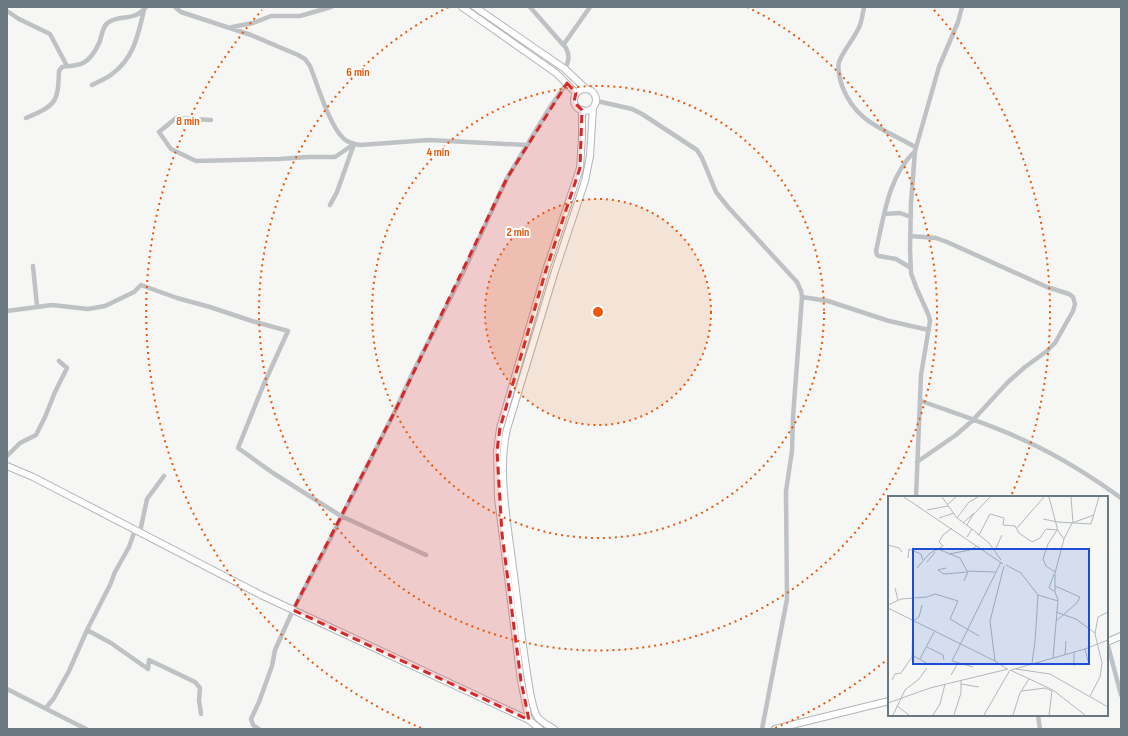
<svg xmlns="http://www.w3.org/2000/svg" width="1128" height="736" font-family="'Sofia Sans Condensed',sans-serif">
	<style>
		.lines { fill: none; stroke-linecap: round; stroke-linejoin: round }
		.secondary-casing { stroke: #b1b6b9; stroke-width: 8 }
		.street { stroke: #bec2c5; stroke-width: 4.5 }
		.secondary { stroke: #fff; stroke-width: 6 }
		.marked { fill: #d62828; fill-opacity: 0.2; stroke: #d62828; stroke-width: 3; stroke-dasharray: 8 5; stroke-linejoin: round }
		.ring { fill: none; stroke: #e8590c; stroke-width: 2; stroke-dasharray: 2 4 }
		.inset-road { fill: none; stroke: #b1b9bc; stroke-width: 1 }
		.view { fill: #1d4ed8; fill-opacity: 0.15; stroke: #1d4ed8; stroke-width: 2 }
		.inset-edge { fill: none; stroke: #697881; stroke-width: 2 }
		.centre { fill: #e8590c; stroke: #fff; stroke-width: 2 }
		.ring-label { font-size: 12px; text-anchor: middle; font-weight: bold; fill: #e8590c; stroke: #fff; stroke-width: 4; stroke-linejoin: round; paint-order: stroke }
	</style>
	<rect width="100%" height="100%" fill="#f6f6f4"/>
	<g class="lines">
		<g class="secondary-casing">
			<path id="secondary" d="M462,7L556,73L576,93
				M475,7L565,69L586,89
				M574 100a11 11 0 1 1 22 0a11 11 0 1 1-22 0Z
				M7,466L33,477L261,595L529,720
				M1107,642L1121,636
				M540,729L529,720L521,681L498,498L497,451L500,428L546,270L580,168L582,136V110
				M554,729C535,718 536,718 531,697C523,654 519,611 513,568C508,526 497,470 507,429L555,271L585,181L590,156L593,108
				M775,729L889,701"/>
		</g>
		<path class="street" d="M175,7L181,12L251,35L298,55L305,59L310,66C318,86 329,124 343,138C348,143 354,144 360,145L429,140L526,145
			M530,7L566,48C570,56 569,60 565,69
			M864,7C863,13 862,19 860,25C855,38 844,49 839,62C837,70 840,79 842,86C856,123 884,129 915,147
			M7,11L19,19L50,34L67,66
			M232,27L253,23L271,16H300L331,7
			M564,44L590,7
			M92,85C99,81 106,79 112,74C134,58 138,35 144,10
			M597,101L632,109L642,114L697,150L702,158L716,192L728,207L797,282L801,291L802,297L793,417L792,451L786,491L787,599L762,729
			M26,118C56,105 58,103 59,71L62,67C69,66 77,66 83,63C91,59 97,48 100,41C102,34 103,25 109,22C122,14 134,22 146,7
			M211,120L176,118L159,132L171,149L196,161L279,159L308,157H335L354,144L337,192L330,205
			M884,214L900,213L911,217
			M910,236L936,238L947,242L1047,287L1069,294L1073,297L1075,304L1073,311L1055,343L1047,351L1025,367L1008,382L973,420L956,435L917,462
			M33,266L37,306
			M911,268L896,259L879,256L877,255L876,251C884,216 888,177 915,151
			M802,297L828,301L889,321L929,330
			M7,311L52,305L88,309L105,306L134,292L141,285L177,298L210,307L252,321L288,331L263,386L238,448L273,473L341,516L426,555
			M921,401C957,414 995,426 1030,443C1062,458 1092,477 1121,498
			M7,456L20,443L36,435L45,417L55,392L67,368L59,361
			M916,497L921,375L930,321L929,316L916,287L911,273L910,249L911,203L915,151L939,67L958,22L962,7
			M140,532L147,499L164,476
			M87,630L111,643L148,669L149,660L195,682L200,688L199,700L201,714
			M1107,642L1121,695
			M7,689L86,729
			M46,708L54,698L69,671L87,630L110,585L115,572L129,547L135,530
			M1038,715L1040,729
			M259,729L253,725L251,719L259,702L272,666L275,650L293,610L322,555L395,411L413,372L460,279L507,178L550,107L567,83"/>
		<use href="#secondary" class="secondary"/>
	</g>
	<path class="marked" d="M567,83L576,93L574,102L582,110L580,168L546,270L500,428L497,451L502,534L521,681L529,720L293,610L395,411L507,178Z"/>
	<circle cx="598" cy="312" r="113" fill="#e8590c" fill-opacity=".12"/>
	<g class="ring">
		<circle cx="598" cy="312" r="113"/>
		<circle cx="598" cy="312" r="226"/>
		<path d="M747 7A339 339 0 1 1 449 7"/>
		<path d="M889 658A452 452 0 0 1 775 728M421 728A452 452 0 0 1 262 10M934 10A452 452 0 0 1 1011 496"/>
	</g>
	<g transform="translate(888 496)">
		<rect width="220" height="220" fill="#f6f6f4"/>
		<path class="inset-road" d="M16,1L115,68M54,1L69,22L84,33M161,1L170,35L176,43L167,77V96L170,104L165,162M183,1L185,27M59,9L68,1M39,14L60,10M51,22L66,17M69,22L81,6L90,1M155,23L170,26M170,26L203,28L211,1M75,27L86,17M79,29L84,20L102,1M129,32L156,1M91,39L102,18L116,22L115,29L127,30L131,37L144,46L152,42L158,33L169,34M79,41L84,33L101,47L113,64M176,43L184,27L206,19M0,49L11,52L14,56M50,53L55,50L51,46L55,39L64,32M107,54L114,39M61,58L82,54L89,50M20,62L21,53L33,58L35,64M39,66L47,56M118,69L133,77L150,99L147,146L144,167M116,70L102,125L107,165L119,173M29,72L42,57L50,53L72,62L79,75L107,76M58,72L50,74L56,78L80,76L76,85M167,76L158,70L155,63L160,48L169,34M167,90L192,101L189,107L168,125M7,92L10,104M166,95L161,92L166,78M150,99L170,105M0,109L13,103L39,101L47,98L70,105L62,123L91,140M0,112L107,165M168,116L188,123L207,137M25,125L31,121L34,109M39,151L55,159L56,164M197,153L200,165M186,156V170M24,159L40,168M177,159L178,145M32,163L46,136M85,171L64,165L113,66M128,173L162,178L220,211M122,174L165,194L197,219M123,174L197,153L220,144M63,179L70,167M4,184L7,178L13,177L24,161L25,125M73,188L91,191M134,195L157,192L164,195M202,200L212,181L214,167L207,138L210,121L220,116M0,207L42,192L120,173M9,210L21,219M5,219L17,194L31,183L39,172M45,219L52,208L57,188M66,219L73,197V184M96,219L122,174M125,219L132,197L141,183M161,219L164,195"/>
		<path class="view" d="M25,53H201V168H25Z"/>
		<rect width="220" height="220" class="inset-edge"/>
	</g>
	<circle cx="598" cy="312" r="6" class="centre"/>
	<g class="ring-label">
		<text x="358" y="76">6 min</text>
		<text x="188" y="125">8 min</text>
		<text x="438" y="156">4 min</text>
		<text x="518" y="236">2 min</text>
	</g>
	<rect width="1128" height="736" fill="none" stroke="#697881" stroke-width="16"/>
</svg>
